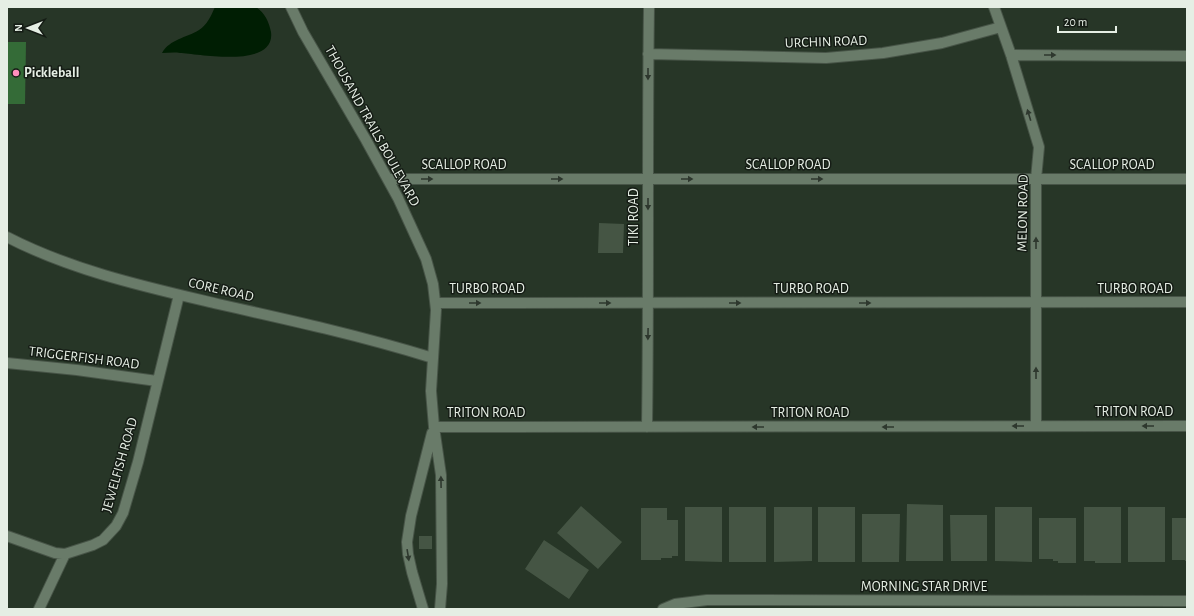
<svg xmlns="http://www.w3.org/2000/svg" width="1194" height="616" font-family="'Alegreya Sans',sans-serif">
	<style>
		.green { fill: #346b37 }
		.water { fill: #001e03 }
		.building { fill: #455544 }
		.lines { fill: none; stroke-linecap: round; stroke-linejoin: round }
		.minor-casing { stroke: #475447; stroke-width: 12 }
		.minor { stroke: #697b69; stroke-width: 10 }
		.oneway { fill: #2e382e }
		.poi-dot { fill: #fe8ebc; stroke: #151c15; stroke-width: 1.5 }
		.labels { text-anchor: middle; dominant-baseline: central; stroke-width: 3; stroke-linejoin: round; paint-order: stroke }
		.street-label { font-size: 14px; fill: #e5eee4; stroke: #151c15 }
		.poi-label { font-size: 14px; font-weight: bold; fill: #e5eee4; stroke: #151c15; text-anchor: start }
	</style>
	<rect width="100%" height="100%" fill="#273627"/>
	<path class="green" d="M7,42H26L25,104H7Z"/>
	<path class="water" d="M215,7H256C265,13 269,22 271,32C276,69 199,54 180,53C174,52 168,53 162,53C170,39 186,38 199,30C207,25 211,16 215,7Z"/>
	<path class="building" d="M599,223L624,224L623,253H598Z
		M907,504L943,505V561H906Z
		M581,506L622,542L598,569L557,533Z
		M685,507H722V562L685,561Z
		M729,507H766V562H729Z
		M774,507H812V561L774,562Z
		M818,507H855V562H818Z
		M995,507H1032V562L995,561Z
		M1084,507H1121V563H1095V561H1084Z
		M1128,507H1165V562H1128Z
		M641,508H667V520H678V556H672V558H661V560H641Z
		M862,514H900L899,562H862Z
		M950,515H987V561H951Z
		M1039,518H1076V563H1058V561H1053V559H1039Z
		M1172,518H1187V561H1185V560H1172Z
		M419,536H432V549H419Z
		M544,540L589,570L569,599L525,569Z"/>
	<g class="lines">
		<g class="minor-casing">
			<path id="minor" d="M291,7L303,32L366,140L398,198L426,259L433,284L436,310L431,391L434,427L441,475L442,584L440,609
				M994,7L1011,55L1039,147L1036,179V426
				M648,54L826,58L883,53L942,43L1001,27
				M1011,55L1187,56
				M388,179H1187
				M7,237C73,271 146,287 218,304C290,320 362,336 433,358
				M436,303L1187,302
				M7,363L77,370L157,381
				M434,427L1187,426
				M647,427C649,287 647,147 649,7
				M7,536L55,553L65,554L93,545L103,540L116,526L123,513L138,462L179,295
				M39,609L65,554
				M423,609L412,572L408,554L407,542L411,516L432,433
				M663,609L675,604L707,600L1187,601"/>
		</g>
		<use href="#minor" class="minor"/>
	</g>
	<defs><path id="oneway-solid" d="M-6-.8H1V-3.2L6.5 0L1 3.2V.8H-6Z"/></defs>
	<g class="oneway">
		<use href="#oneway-solid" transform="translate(1050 55)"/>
		<use href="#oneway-solid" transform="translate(648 74) rotate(90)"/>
		<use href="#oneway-solid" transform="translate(1029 115) rotate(-107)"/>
		<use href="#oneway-solid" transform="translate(427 179)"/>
		<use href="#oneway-solid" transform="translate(557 179)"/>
		<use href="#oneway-solid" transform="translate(687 179)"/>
		<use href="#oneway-solid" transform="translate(817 179)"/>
		<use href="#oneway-solid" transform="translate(648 204) rotate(90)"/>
		<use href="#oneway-solid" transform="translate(1036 243) rotate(-90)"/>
		<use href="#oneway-solid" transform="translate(475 303)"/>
		<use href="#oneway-solid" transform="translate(605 303)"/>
		<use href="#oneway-solid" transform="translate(735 303)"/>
		<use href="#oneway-solid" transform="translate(865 303)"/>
		<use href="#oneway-solid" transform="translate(648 334) rotate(91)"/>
		<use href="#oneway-solid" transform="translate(1036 373) rotate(-90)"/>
		<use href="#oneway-solid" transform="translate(1018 426) rotate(180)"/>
		<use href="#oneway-solid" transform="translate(1148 426) rotate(180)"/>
		<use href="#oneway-solid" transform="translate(758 427) rotate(180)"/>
		<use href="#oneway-solid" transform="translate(888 427) rotate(180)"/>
		<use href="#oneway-solid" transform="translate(441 482) rotate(-91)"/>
		<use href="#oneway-solid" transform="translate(408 555) rotate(81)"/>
	</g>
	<circle class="poi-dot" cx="16" cy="73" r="4"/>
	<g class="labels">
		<g class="street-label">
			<text transform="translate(826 42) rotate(-2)">URCHIN ROAD</text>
			<text transform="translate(372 126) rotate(61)">THOUSAND TRAILS BOULEVARD</text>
			<text x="464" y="165">SCALLOP ROAD</text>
			<text x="788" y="165">SCALLOP ROAD</text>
			<text x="1112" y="165">SCALLOP ROAD</text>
			<text transform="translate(1023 213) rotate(-89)">MELON ROAD</text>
			<text transform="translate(634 217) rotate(-90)">TIKI ROAD</text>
			<text x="487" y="289">TURBO ROAD</text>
			<text x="811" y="289">TURBO ROAD</text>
			<text x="1135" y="289">TURBO ROAD</text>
			<text transform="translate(221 290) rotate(13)">CORE ROAD</text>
			<text transform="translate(84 358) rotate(7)">TRIGGERFISH ROAD</text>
			<text x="1134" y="412">TRITON ROAD</text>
			<text x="486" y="413">TRITON ROAD</text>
			<text x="810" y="413">TRITON ROAD</text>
			<text transform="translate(120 465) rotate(-74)">JEWELFISH ROAD</text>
			<text x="924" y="587">MORNING STAR DRIVE</text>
		</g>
		<g class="poi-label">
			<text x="24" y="73">Pickleball</text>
		</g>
	</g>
	<rect width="1194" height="616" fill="none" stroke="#e5eee4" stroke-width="16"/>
	<g transform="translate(28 28) rotate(270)" stroke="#151c15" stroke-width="3" paint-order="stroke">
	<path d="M0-3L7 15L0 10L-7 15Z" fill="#e5eee4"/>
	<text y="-6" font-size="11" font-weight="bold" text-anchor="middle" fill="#e5eee4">N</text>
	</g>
	<path d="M1058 26v6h58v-6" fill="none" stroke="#e5eee4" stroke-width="2"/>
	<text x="1064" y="26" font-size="12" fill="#e5eee4" stroke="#151c15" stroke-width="3" paint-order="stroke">20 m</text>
</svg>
